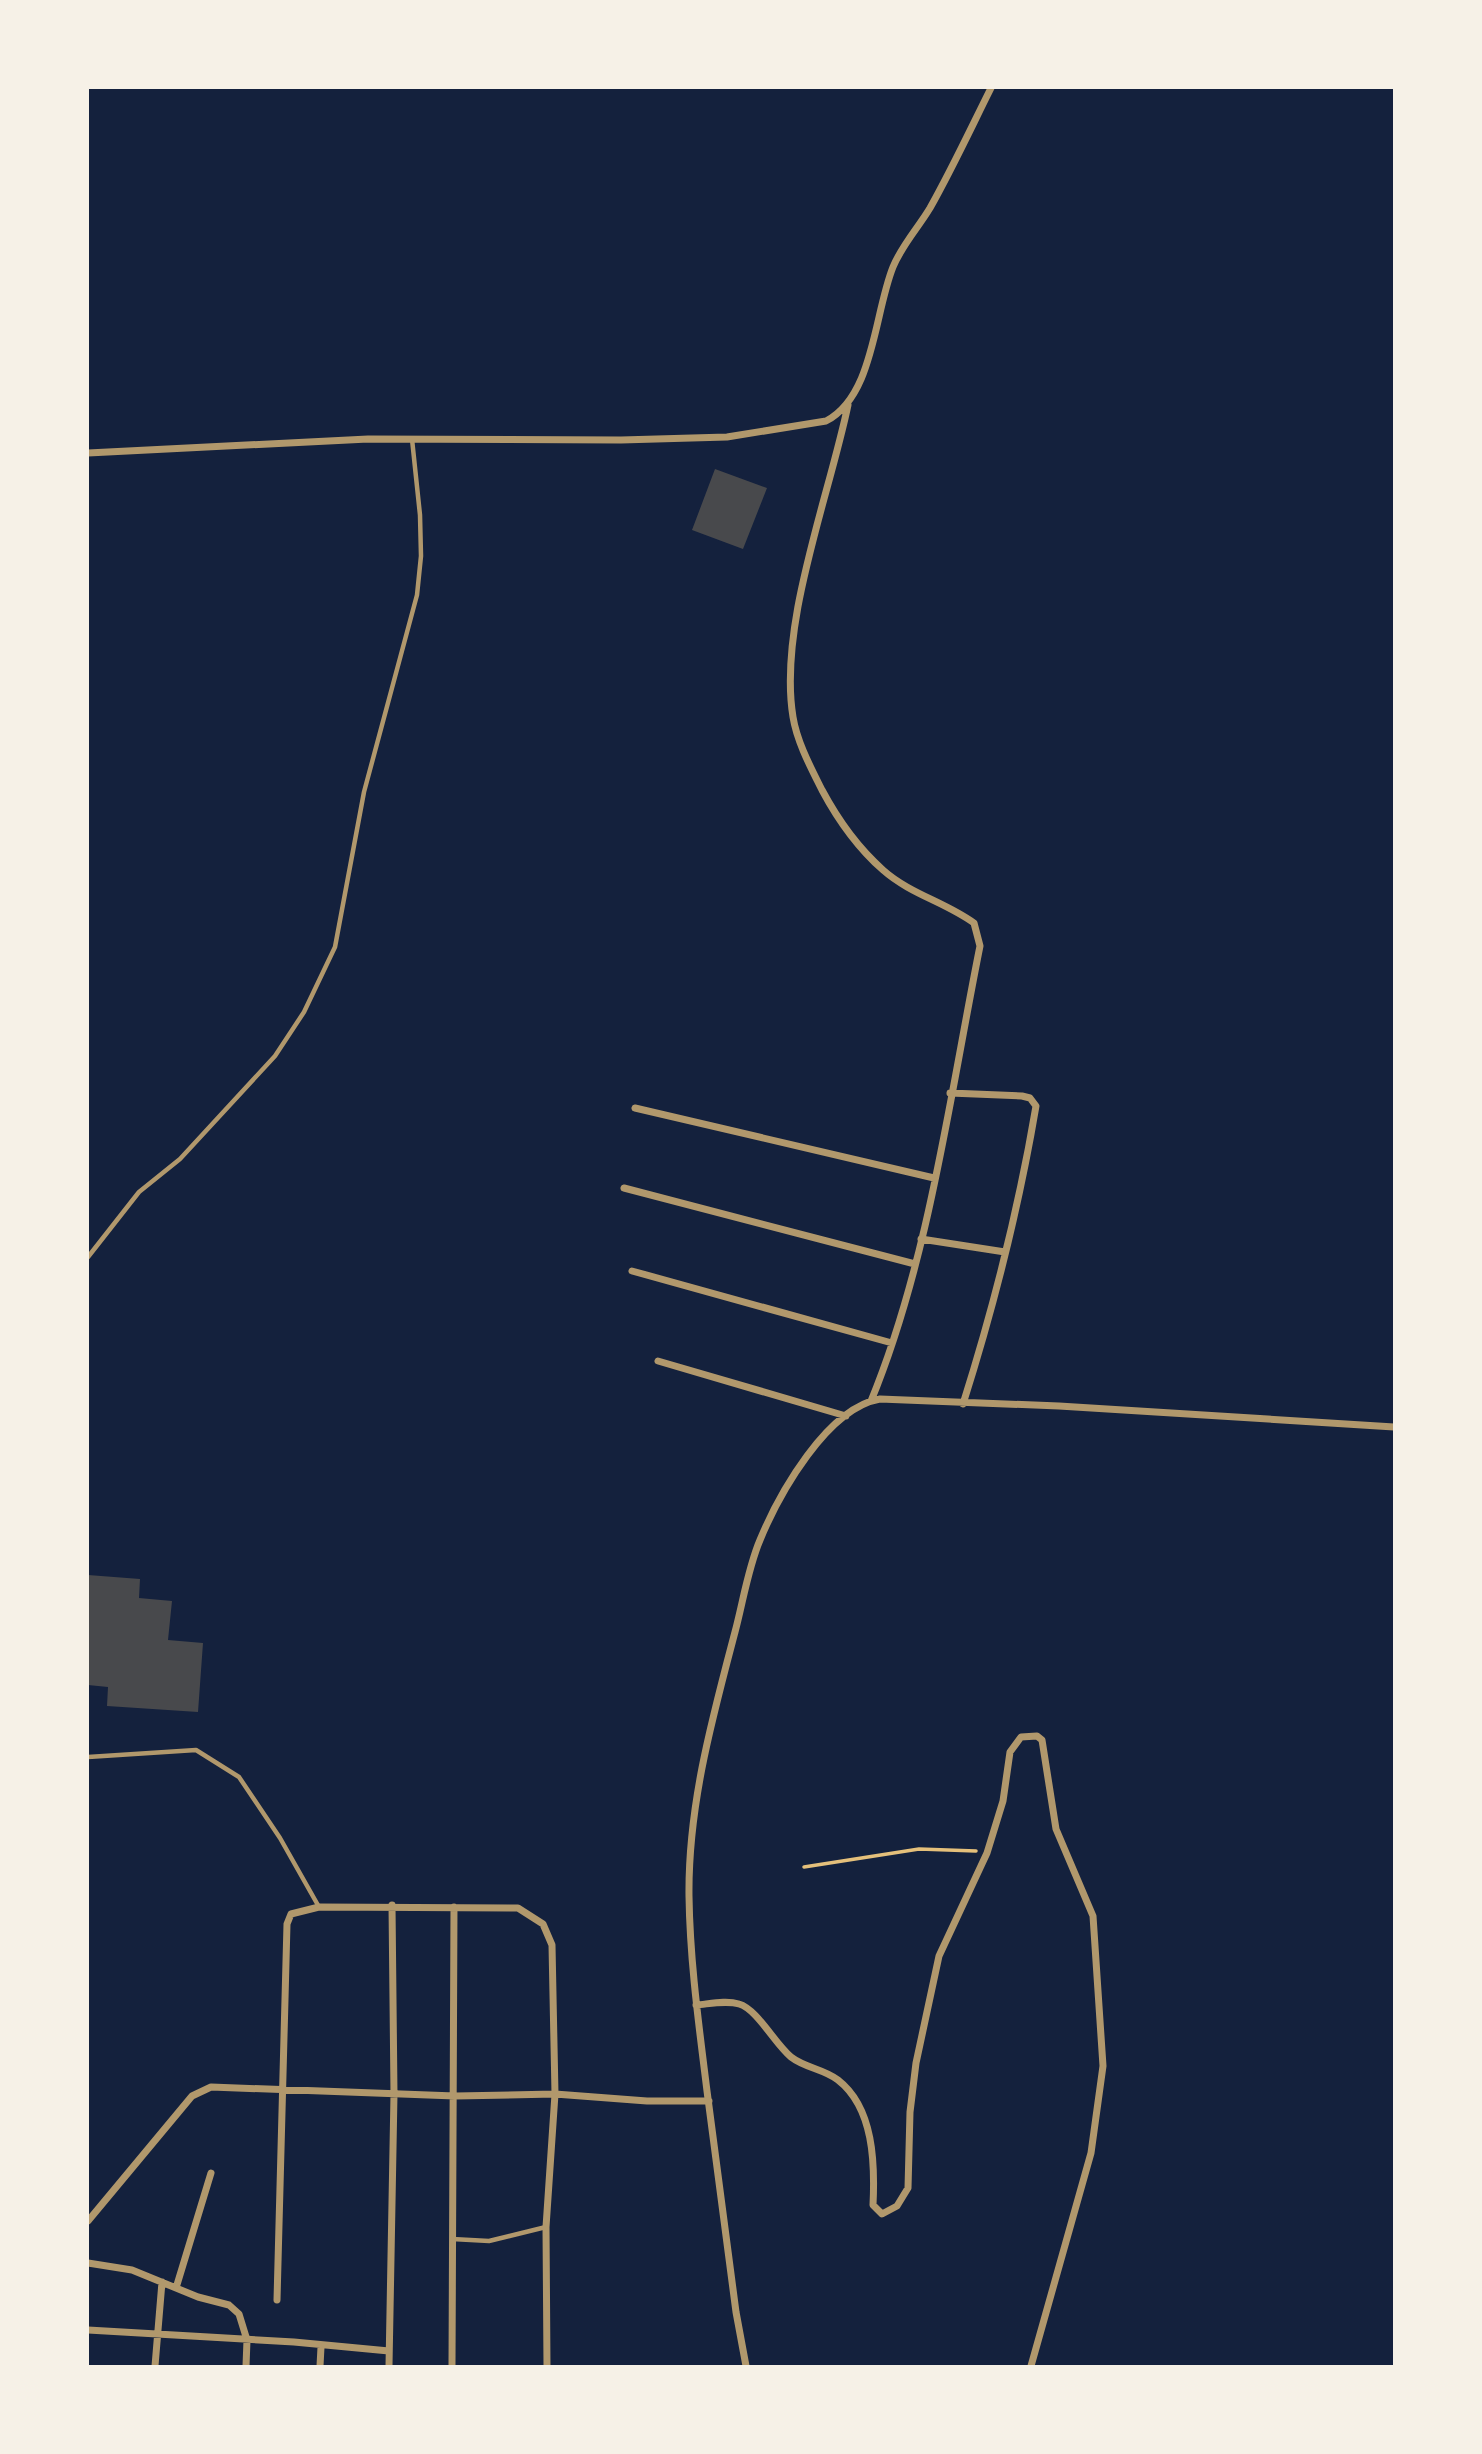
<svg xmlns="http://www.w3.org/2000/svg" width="1482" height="2454" font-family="Lato,sans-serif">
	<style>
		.building { fill: #48494c }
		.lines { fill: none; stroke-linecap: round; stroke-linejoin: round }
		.path { stroke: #e5c07b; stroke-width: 3.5 }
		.service { stroke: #b1986c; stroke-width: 4.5 }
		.minor { stroke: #b1986c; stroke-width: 7 }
	</style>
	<rect width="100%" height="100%" fill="#14213d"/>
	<path class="building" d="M715,469L767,488L743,549L692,530Z
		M88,1575L140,1579L139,1598L172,1601L168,1640L203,1643L198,1712L107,1706L108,1687L88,1685Z"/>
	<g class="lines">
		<path class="path" d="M804,1867L919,1849L976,1851"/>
		<path class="service" d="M88,1257L139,1192L180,1159L275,1056L304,1012L335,947L364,792L417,595L421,556L420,515L412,439
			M88,1757L196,1750L239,1777L280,1838L319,1907
			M452,2239L489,2241L546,2227"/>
		<path class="minor" d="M848,405C829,497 778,625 793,717C797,742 811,768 822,790C838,820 857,847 883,870C910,894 945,902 974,923L980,946C950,1095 929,1260 871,1401
			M88,453L368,439L621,440L727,437L826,421C874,396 874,314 893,267C902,245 918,228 930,208C952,169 971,128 991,88
			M950,1093L1022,1096L1030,1098L1036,1106C1019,1207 994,1306 963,1404
			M635,1108L934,1178
			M624,1188L915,1264
			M921,1239L1005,1252
			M632,1271L892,1343
			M658,1361L846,1416
			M696,2005C709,2004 726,2000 739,2004C757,2009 775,2044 791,2057C805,2068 824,2069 838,2080C874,2108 875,2164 873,2205L882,2214L897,2206L908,2188L910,2112L916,2063L939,1956L987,1853L1003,1801L1010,1752L1021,1737L1037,1736L1042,1740L1056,1829L1093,1916L1103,2066L1091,2153L1031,2366
			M88,2221L192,2096L211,2087L455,2096L555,2094L647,2101H709
			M88,2263L132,2270L198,2297L229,2305L239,2314L247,2340L246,2366
			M176,2288L211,2173
			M277,2300L287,1924L291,1914L319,1907L518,1908L543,1924L552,1945L555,2094L546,2227L547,2366
			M88,2330L294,2342L389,2351
			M155,2366L162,2282
			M320,2366L321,2347
			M389,2366L394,2094L392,1905
			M452,2366L454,1907
			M746,2366L736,2312C726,2238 717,2165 707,2091C699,2026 690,1962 689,1896C688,1806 712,1719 735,1632C743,1602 748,1568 760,1540C779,1494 827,1408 880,1399L1059,1406L1394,1427"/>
	</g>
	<rect width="1482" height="2454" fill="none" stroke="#f6f1e7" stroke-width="178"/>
</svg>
